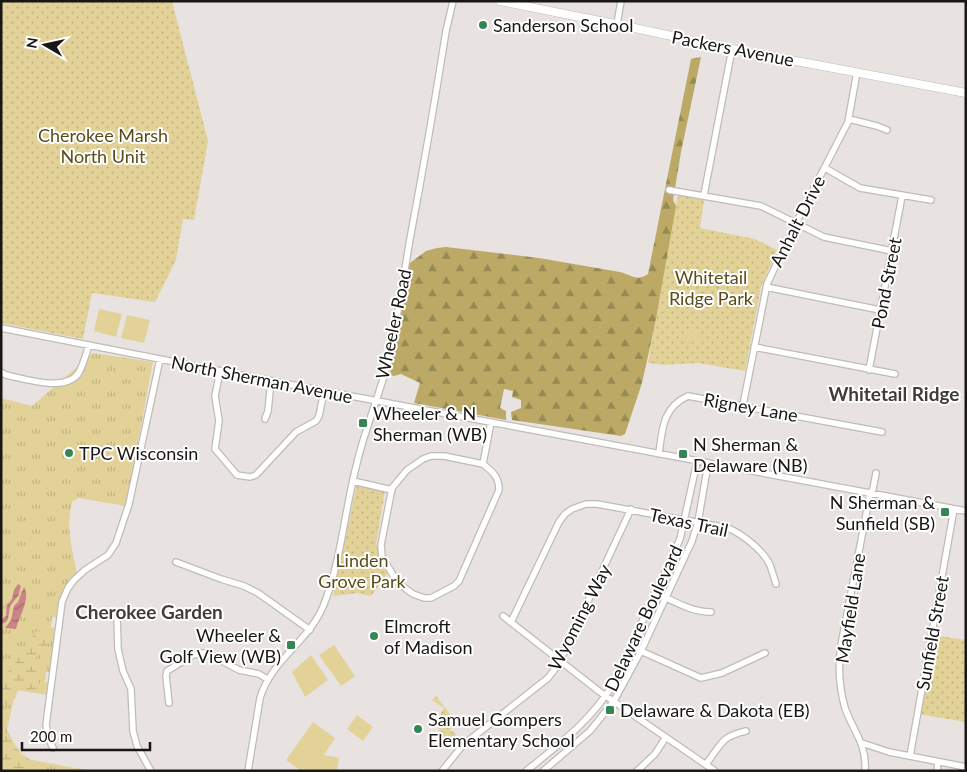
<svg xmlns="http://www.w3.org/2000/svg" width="967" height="772" font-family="Lato,sans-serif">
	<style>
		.grass { fill: url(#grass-tufts) }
		.forest { fill: url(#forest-firs) }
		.wetland { fill: url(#wetland-marsh) }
		.park { fill: url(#park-dots) }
		.garden { fill: #e2d298 }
		.water { fill: url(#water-waves) }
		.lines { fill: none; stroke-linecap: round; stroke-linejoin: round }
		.minor-casing { stroke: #c0bbb8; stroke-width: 8 }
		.major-casing { stroke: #c0bbb8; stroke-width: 9 }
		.minor { stroke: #fff; stroke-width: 5.5 }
		.major { stroke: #fff; stroke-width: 8 }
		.poi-dot { fill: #368554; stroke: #fff; stroke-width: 2 }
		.labels { text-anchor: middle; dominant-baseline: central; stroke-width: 4; stroke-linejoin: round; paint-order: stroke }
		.poi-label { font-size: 18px; fill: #191716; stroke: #fff; text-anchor: start }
		.street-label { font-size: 18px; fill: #191716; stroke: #fff }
		.park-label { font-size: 18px; fill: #5a4c18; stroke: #fff }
		.neighbourhood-label { font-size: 19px; font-weight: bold; fill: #403c39; stroke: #fff }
	</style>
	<defs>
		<pattern id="grass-tufts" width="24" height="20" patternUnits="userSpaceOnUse" patternTransform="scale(1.25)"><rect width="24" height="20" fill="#e2d298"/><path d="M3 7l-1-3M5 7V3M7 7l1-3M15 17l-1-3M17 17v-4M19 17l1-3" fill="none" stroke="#c1b482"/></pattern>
		<pattern id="forest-firs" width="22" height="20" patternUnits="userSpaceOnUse" patternTransform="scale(1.25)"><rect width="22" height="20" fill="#bba965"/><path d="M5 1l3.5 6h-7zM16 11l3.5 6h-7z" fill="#978952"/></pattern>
		<pattern id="wetland-marsh" width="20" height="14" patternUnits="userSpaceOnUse" patternTransform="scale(1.25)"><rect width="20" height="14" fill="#e2d298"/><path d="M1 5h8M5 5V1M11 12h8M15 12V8" fill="none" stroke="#c1b482"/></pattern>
		<pattern id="park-dots" width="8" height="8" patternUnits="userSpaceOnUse" patternTransform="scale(1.25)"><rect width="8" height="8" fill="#e2d298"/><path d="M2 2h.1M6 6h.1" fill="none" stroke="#c1b482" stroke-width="1.8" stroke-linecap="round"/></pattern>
		<pattern id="water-waves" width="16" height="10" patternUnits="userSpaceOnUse" patternTransform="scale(1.25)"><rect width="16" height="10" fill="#cc8388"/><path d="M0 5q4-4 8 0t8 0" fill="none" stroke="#a56a6e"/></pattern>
	</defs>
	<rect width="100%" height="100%" fill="#e8e3e0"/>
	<path class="grass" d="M93,353L153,362L126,506L78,498L75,501L73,500C65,523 72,549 77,573C65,586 58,600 56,617H52L51,627L55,628L50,672H46L45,682L49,683L47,695L16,690L7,730L22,758L91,771H1V398L32,406Z"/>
	<path class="forest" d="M701,57L681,152L673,200L680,213L642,383L625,434L621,436L512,420L511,412L521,408V400L512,397L513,391L504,389L500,408L506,411V420L414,403L420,383L401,374L394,376L390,375L406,275L410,263L426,251L437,248L446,247L539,258L620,272C632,275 637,282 648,274L691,59Z"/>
	<path class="wetland" d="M41,631L46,633L48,641L47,648C44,651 40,653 37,656C27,668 46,679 36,691L19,689L15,698L4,705L1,710V681L15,663L28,642L36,632Z
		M1,727L21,753L33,762L26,771H4L1,769Z"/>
	<path class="park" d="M1,1H172L208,141L194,220L183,219L176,260L155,302L92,293L83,339L1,323Z
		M678,195L704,200L700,228L755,239L777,250L761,287L745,371L698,363L665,365L648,363Z
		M357,484L385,491L376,544L388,573L371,596L358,593L333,596Z
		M932,635L966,640V722L918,714Z
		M436,696L456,722L450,730L456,734L453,740H447L443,738V733L438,730L440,724L444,726L447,721L440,715L444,708L432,700Z"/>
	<path class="garden" d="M99,309L122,314L116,337L94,331Z
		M127,315L150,320L144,343L121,338Z
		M689,331L704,335L702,344L686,341Z
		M334,645L355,676L341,686L319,655Z
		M311,655L328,680L305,697L292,672Z
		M357,715L373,727L363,741L347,729Z
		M313,722L335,738L324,755L339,758L337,771H301L286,760Z"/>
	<path class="water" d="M18,584L21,586L18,596L10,606L8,619L6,622L1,624V620L6,616L7,605L12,599L14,590Z
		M24,587C31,599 19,616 16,629L5,628L11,620L14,606L18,602Z"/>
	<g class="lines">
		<g class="minor-casing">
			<path id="minor" d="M617,24L621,1
				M849,119L877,126L887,130
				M825,168L860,188L931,200
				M669,190L761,206L824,237L892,251
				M704,195L732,49
				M766,287L880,310
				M1,328L324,391L966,511
				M754,347L895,374
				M869,370L902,196
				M220,371L215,396L219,421L215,449L237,475L250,477L256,475L296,432L316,421L319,416L324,391
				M1,372L6,375C25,379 64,392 78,374C83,366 86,354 89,345
				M743,405L767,284L794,227L848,122L857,72
				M265,419L268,411L271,381
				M659,454C662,429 663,407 688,396L882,432
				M483,464C493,472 499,477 499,490L459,581L454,586L431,598H424L413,594L398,583L382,557L381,545L392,488L407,470L423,459L431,456H444L483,464L491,422
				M353,481L392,490
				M176,562L221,579L244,586L258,593L310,630
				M656,593C674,601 691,612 711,612
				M117,616L118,649L123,671L131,689L133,731L137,746L151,771
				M503,616L600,692L715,771
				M511,622L559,522L565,514L572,509L586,504H597L728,528C742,534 763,550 770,565C772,571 774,577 776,584
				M632,647L701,678L722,673L765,653
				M169,703L166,676L167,671L193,655L203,653L213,656L239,670L259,674L267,679
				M862,743L889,752L966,767
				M53,748L48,737L46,725L62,602L68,588L74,580L85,570L108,555L116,543L129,504L160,359
				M910,756L954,509
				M706,764C722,744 720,737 746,731
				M248,771L260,698C273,656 312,641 326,599C342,555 345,508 357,463C365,429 379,396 388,362C397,322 403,280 410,239C423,170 435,101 446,31L453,1
				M442,771L463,745L548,678L558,665L631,509
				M526,771C560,744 593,719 615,681L680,539L697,462
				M543,771L590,731L614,701L641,651L692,541L698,522L708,464
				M637,771L655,754L666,737
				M865,771C867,744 853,731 845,708C839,687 838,666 841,645L870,494L873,489L876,473
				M937,771L938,762"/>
		</g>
		<g class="major-casing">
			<path id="major" d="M500,1L630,27L732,49L966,93"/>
		</g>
		<use href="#minor" class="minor"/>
		<use href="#major" class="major"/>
	</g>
	<g class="poi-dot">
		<circle cx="483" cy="25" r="5"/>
		<rect x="358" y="418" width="10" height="10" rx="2.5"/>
		<circle cx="69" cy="453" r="5"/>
		<rect x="678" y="449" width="10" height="10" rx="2.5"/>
		<rect x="940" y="507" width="10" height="10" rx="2.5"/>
		<circle cx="374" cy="636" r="5"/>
		<rect x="286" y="640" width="10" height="10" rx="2.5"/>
		<rect x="605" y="705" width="10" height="10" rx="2.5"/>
		<circle cx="418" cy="729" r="5"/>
	</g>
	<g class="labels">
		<g class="poi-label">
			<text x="493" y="25">Sanderson School</text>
			<text x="373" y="413">Wheeler &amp; N<tspan x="373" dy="21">Sherman (WB)</tspan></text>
			<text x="693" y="444">N Sherman &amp;<tspan x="693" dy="21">Delaware (NB)</tspan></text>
			<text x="79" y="453">TPC Wisconsin</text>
			<text x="935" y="502" text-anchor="end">N Sherman &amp;<tspan x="935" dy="21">Sunfield (SB)</tspan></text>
			<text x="384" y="626">Elmcroft<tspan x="384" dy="21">of Madison</tspan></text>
			<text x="281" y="635" text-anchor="end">Wheeler &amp;<tspan x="281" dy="21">Golf View (WB)</tspan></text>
			<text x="620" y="710">Delaware &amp; Dakota (EB)</text>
			<text x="428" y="719">Samuel Gompers<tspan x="428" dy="21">Elementary School</tspan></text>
		</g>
		<g class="street-label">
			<text transform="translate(733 48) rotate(11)">Packers Avenue</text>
			<text transform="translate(797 221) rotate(-63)">Anhalt Drive</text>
			<text transform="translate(886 283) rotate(-79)">Pond Street</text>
			<text transform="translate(393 324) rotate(-78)">Wheeler Road</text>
			<text transform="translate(262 379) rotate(11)">North Sherman Avenue</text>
			<text transform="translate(751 407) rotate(10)">Rigney Lane</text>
			<text transform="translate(689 522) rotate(12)">Texas Trail</text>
			<text transform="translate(850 608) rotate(-81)">Mayfield Lane</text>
			<text transform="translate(579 617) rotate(-63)">Wyoming Way</text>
			<text transform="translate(643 618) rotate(-65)">Delaware Boulevard</text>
			<text transform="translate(932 633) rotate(-80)">Sunfield Street</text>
		</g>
		<g class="park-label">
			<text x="103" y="135">Cherokee Marsh<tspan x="103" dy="21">North Unit</tspan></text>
			<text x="711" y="277">Whitetail<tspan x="711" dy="21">Ridge Park</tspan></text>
			<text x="362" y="560">Linden<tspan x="362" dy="21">Grove Park</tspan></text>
		</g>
		<g class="neighbourhood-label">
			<text x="894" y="393">Whitetail Ridge</text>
			<text x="149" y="611">Cherokee Garden</text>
		</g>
	</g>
	<rect width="967" height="772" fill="none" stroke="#191716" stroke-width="5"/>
	<g transform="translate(45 45) rotate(279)" stroke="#ffffff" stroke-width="4" paint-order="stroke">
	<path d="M0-4L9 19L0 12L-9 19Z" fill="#191716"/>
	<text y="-8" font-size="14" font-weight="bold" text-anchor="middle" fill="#191716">N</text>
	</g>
	<path d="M22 742v8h128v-8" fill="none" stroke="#191716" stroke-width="2.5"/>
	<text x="30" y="742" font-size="15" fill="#191716" stroke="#ffffff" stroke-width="4" paint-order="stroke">200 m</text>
</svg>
